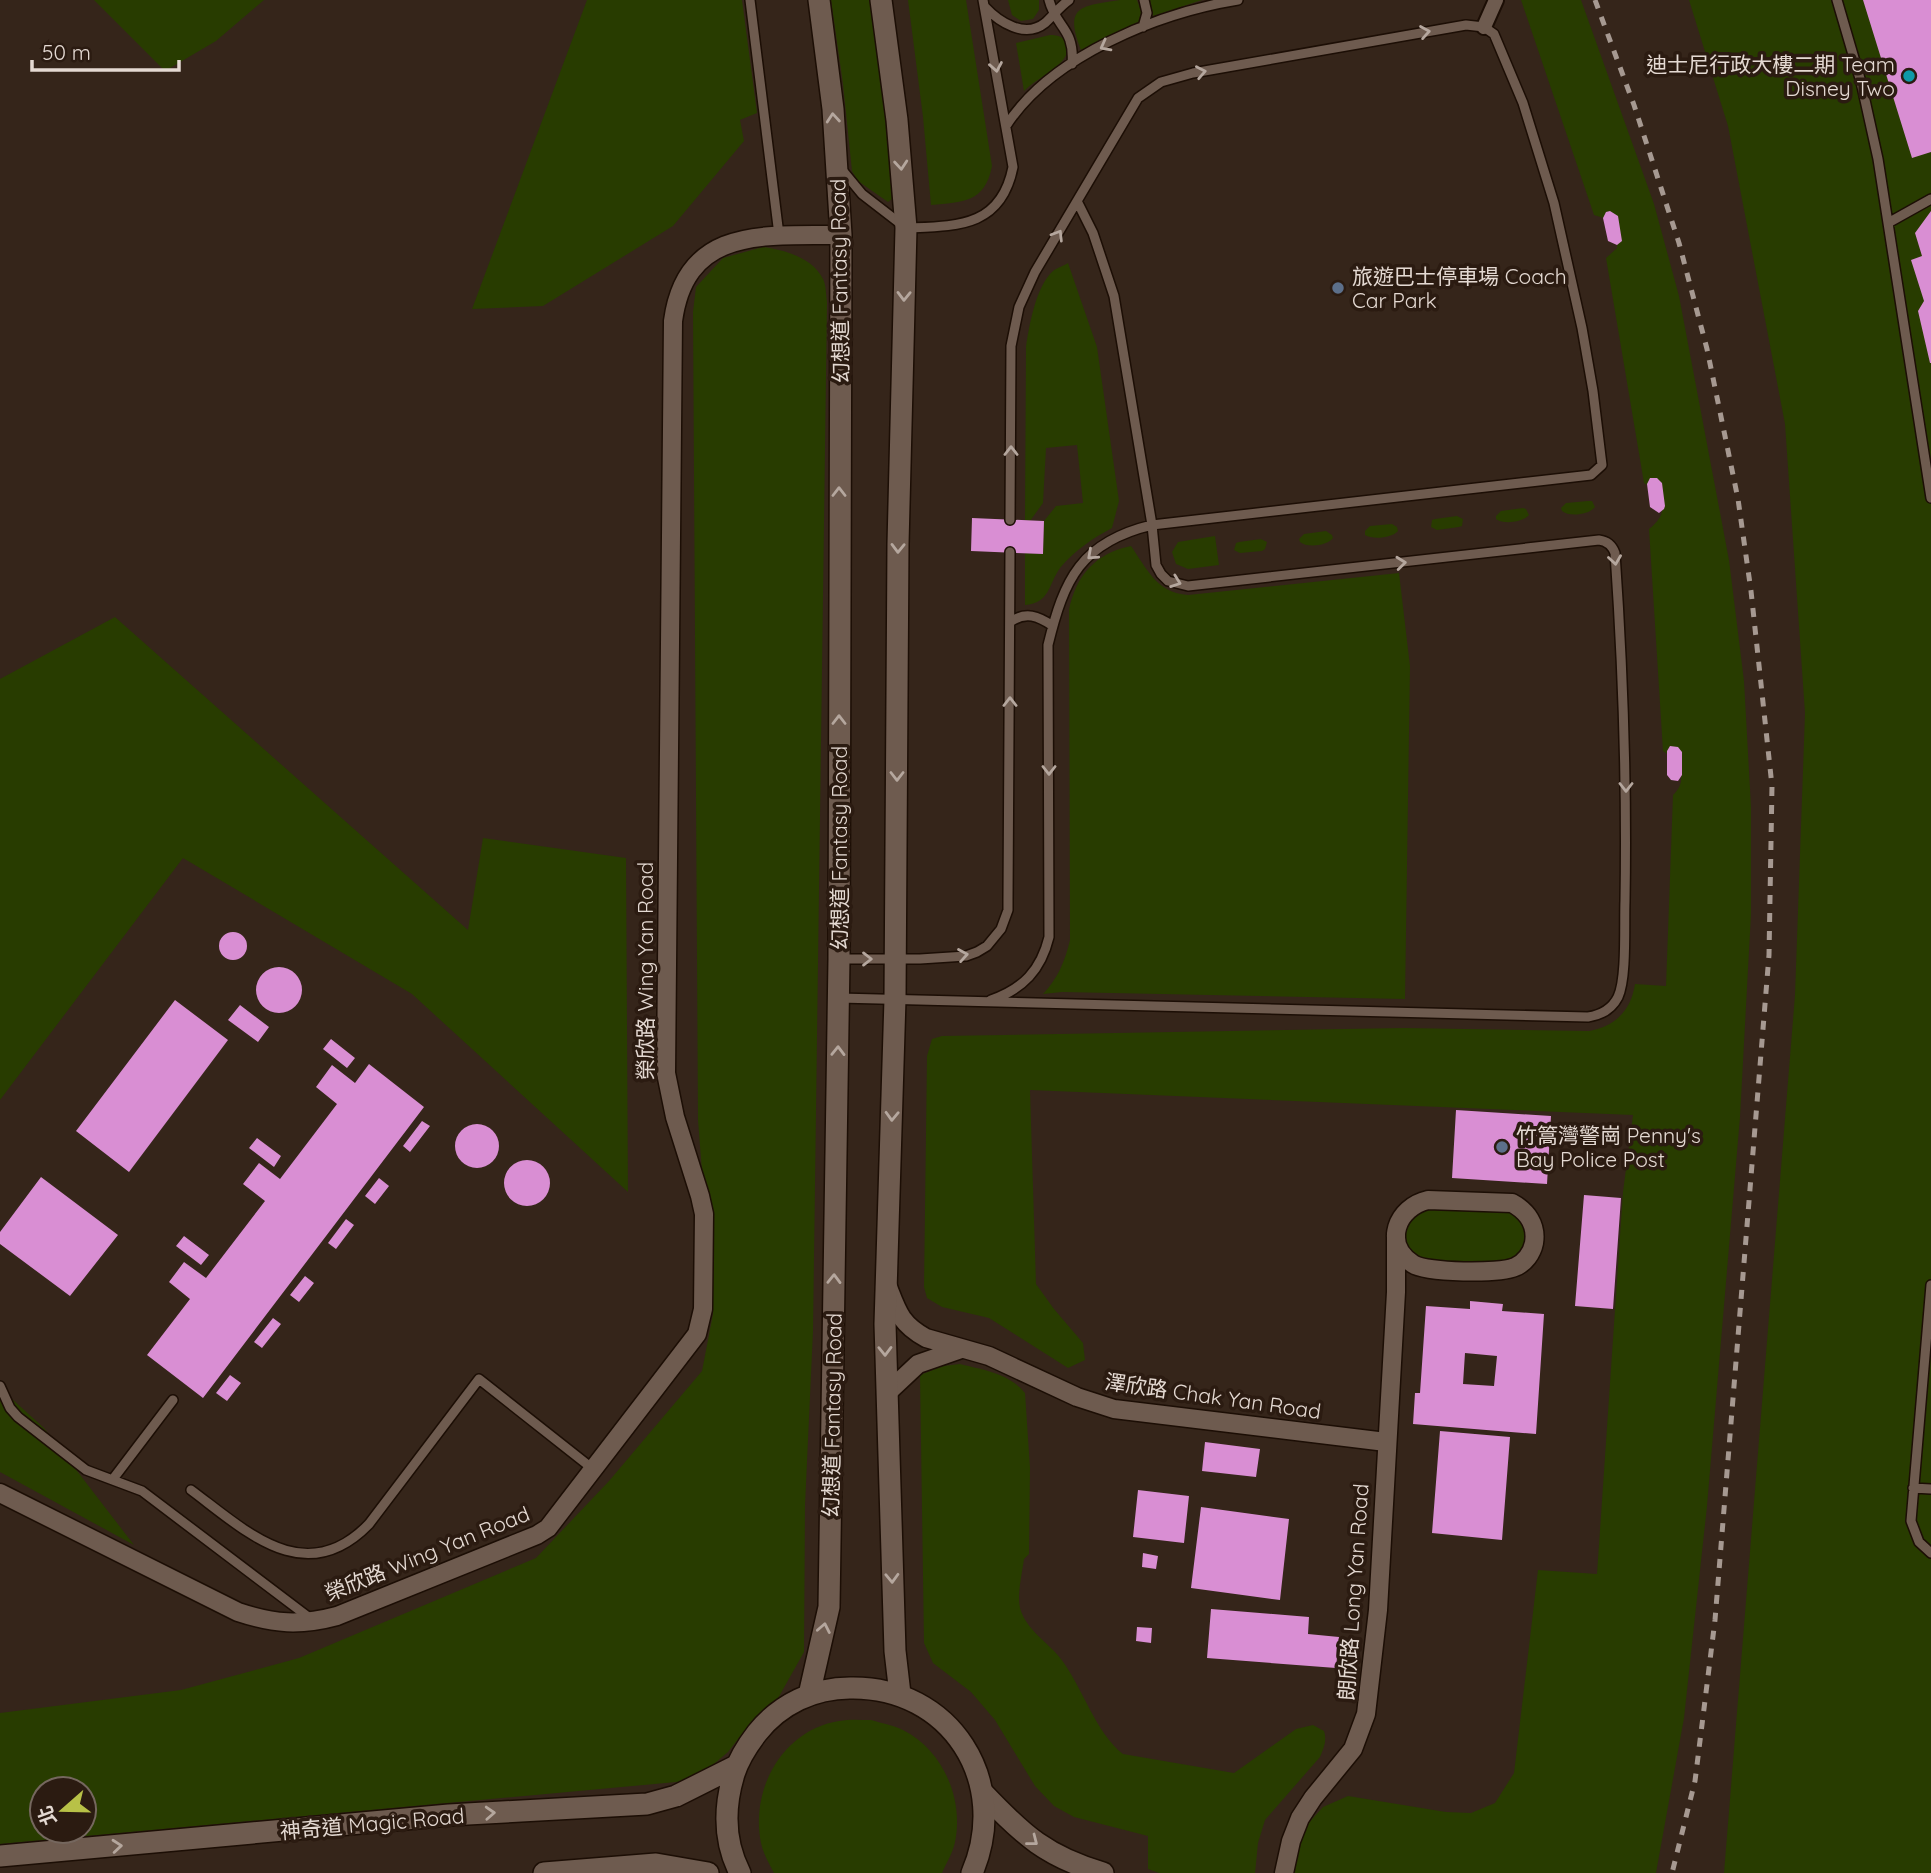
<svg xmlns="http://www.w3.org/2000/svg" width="1931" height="1873" font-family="Quicksand,'Noto Sans TC',sans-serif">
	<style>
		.green { fill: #283c00; fill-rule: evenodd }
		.building { fill: #d98ed3; fill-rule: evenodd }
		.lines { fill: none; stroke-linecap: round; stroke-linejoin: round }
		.service-casing { stroke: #1c0e05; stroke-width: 12 }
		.pedestrian-casing { stroke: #1c0e05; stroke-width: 18 }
		.minor-casing { stroke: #1c0e05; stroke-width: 21 }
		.tertiary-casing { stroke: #1c0e05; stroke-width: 24 }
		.secondary-casing { stroke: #1c0e05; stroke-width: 24 }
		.service { stroke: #6e5b4f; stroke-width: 9 }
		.pedestrian { stroke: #6e5b4f; stroke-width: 14 }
		.minor { stroke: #6e5b4f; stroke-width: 18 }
		.tertiary { stroke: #6e5b4f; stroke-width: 21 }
		.secondary { stroke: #6e5b4f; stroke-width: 21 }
		.rail { stroke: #a69991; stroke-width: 5; stroke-dasharray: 9 9; stroke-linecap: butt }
		.oneway { stroke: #b5a79e }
		.culture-dot { fill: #0f9aa8; stroke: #2b1b11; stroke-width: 2.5 }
		.service-dot { fill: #5c6f8a; stroke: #2b1b11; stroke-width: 2.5 }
		.labels { text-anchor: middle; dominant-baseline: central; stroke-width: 7; stroke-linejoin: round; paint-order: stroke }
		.poi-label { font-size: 21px; fill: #e4d9d2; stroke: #2b1b11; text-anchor: start }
		.street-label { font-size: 21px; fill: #e4d9d2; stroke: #2b1b11 }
	</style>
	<rect width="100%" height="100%" fill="#35251a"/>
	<path class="green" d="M94,0H264L216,41L165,71Z
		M587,0H742L757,113L740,120L744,141L673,226L543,306L472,309Z
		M831,0H870L886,121L892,199L888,202L858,181L852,171L843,84Z
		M908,0H966L992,166C985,203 963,202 931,205L923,117Z
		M1008,0H1039V10L1033,19L1021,21L1012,15Z
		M1120,0H1137L1141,11L1140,21L1081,50C1063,5 1082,6 1120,0Z
		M1150,0H1202L1153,16Z
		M1521,0H1581L1654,204L1679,296L1729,560L1744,681L1751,807V914L1740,1117L1707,1506L1684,1718L1656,1873H1287L1297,1836L1323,1807L1348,1796L1446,1812L1471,1813L1495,1803L1514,1773L1538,1570L1597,1574L1623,1192L1633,1115L1030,1090L1036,1284L1054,1309L1083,1343L1085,1360L1068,1368L989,1318L942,1307L927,1298L924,1287L927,1056L932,1039L942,1036L1404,1028L1589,1031C1616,1026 1631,1010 1635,984L1666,986L1673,795C1690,779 1678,761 1663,751L1649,529C1670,513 1665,495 1644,483L1606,258L1617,248V232L1610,220L1594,215Z
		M1689,0H1931V1873H1724L1795,995L1805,713L1785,424L1728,126Z
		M1050,35C1058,35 1065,37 1067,45C1072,64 1037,77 1024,91L1016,43Z
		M763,247C784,250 812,257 823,279C826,284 826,295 827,302L813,1331L805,1505L804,1652L772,1709L745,1730L728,1752L708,1769L687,1781L0,1844V1713L181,1690L299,1658L536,1558L609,1481L702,1371L713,1314L698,1120L693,312L696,287L723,258ZM42,1789H84V1831H42Z
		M1068,263L1097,347L1119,501L1112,528C1093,538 1074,551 1060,568C1048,585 1050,603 1025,605V553L1043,554L1044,521L1056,506L1083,503L1077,445L1046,448L1043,503L1030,521L1025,520L1026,347C1029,326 1036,286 1053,271C1056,268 1064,266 1068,263Z
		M1588,501H1592L1595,507C1589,515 1569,517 1562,511L1561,508L1566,503Z
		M1523,508L1526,509L1529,515C1523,522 1504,525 1496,519V516L1501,511Z
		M1457,516L1463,519L1462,526L1459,527L1437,530L1431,527L1432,520L1435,519Z
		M1392,524L1397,527L1398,531C1392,538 1373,540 1365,535V531L1370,526Z
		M1326,531L1332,535L1333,538C1327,546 1307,548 1300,542L1299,539L1304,534Z
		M1215,536L1219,565L1188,569L1176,564L1172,552L1178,542Z
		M1261,539L1267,542L1265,549L1262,551L1240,553L1234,550L1236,543L1239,542Z
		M1131,546C1147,569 1157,593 1188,595L1399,573L1410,666L1405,999L1062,992L1043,994C1058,978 1065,961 1070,940L1069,610C1076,575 1096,553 1131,546Z
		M115,617L468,930L483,838L626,858L628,1192L412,994L183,858L0,1100V679Z
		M1503,1208L1526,1221L1529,1247L1510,1264C1489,1264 1428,1270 1413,1257C1404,1249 1404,1237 1404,1226L1422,1209Z
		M960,1364C983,1370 1009,1373 1025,1393L1030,1468L1029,1554L1024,1559C1022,1574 1017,1594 1020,1608C1026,1630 1048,1642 1061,1659C1083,1688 1095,1732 1123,1754L1234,1773L1296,1729L1313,1725L1324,1731C1327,1741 1324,1747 1320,1757L1265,1820L1258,1843L1255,1873H1159L1148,1869V1836L1074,1817L1054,1806L1035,1786L995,1720L971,1692L933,1663L924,1643L920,1375L943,1366Z
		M0,1388L44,1428L134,1545L0,1472Z
		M871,1720C881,1723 893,1725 903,1730C943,1750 964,1799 955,1842C953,1853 946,1863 942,1873H774C769,1864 763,1853 761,1843C750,1790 782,1730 839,1721C849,1719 861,1720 871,1720Z"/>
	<path class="building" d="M1863,0H1931V152L1912,158Z
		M1610,211L1618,216L1622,241L1617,245L1608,241L1603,218L1606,212Z
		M1931,211V363H1930L1918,311L1924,301L1911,260L1922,256L1915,233Z
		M1650,478H1657L1662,483L1665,506L1664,509L1659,513L1650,507L1647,484Z
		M972,518L1044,521L1043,554L971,551Z
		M1670,746L1678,747L1682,752V775L1678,781L1671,780L1667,775V751Z
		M219 946a14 14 0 1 1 28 0a14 14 0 1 1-28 0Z
		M256 990a23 23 0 1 1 46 0a23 23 0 1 1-46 0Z
		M175,1000L228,1040L129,1172L76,1131Z
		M240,1005L269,1027L258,1042L228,1020Z
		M331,1039L355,1058L347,1068L323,1049Z
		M369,1064L424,1107L203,1398L147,1355L190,1299L169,1282L184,1262L206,1278L265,1201L243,1184L259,1163L280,1179L337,1104L316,1087L332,1065L355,1083Z
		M1456,1110L1551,1116L1547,1184L1452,1178Z
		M422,1121L430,1126L410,1152L403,1146Z
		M455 1146a22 22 0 1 1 44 0a22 22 0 1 1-44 0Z
		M257,1138L281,1156L274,1167L249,1148Z
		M504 1183a23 23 0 1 1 46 0a23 23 0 1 1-46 0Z
		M41,1177L118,1235L70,1296L0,1244V1232Z
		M379,1178L389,1186L375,1204L365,1196Z
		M1584,1195L1621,1198L1613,1309L1575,1306Z
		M346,1219L354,1225L336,1249L328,1243Z
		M184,1236L209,1255L201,1265L176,1246Z
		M305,1276L314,1283L299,1302L290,1295Z
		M1470,1301L1503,1304L1502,1311L1544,1314L1536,1434L1413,1424L1415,1393H1420L1426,1306L1470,1309ZM1465,1353L1497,1356L1494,1386L1463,1384Z
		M273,1318L281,1324L262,1348L254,1342Z
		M230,1375L241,1383L227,1401L216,1393Z
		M1440,1431L1510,1437L1502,1540L1432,1533Z
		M1205,1442L1260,1449L1256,1477L1202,1471Z
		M1138,1490L1189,1496L1184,1543L1133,1537Z
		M1201,1507L1289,1519L1280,1600L1191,1588Z
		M1143,1553L1158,1556L1156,1569L1142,1567Z
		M1211,1609L1309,1617L1308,1634L1339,1637L1336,1668L1207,1658Z
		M1137,1627L1152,1628L1151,1643L1136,1641Z"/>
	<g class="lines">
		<g class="service-casing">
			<path id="service" d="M750,0L779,235
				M1049,0C1056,28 1075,28 1072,64
				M1837,0L1861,82L1878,159L1931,498
				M985,7C999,22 1025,39 1045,23C1053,16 1059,7 1069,0
				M1143,27L1147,13L1144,0
				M1006,126C1051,56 1158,13 1238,0
				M843,171L862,194L906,228C956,226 1001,228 1013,167L983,0
				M1888,223L1931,199
				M1010,622C1026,611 1038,616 1053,626
				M839,959H920L966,956L977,952L987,946L1001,929L1008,910V900L1010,552
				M839,998L1588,1017C1601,1015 1612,1009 1618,997C1627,978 1624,924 1625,901C1627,785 1623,669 1615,553C1612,545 1607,541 1599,540L1188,586L1168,581L1161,574L1156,565L1152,525L1114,296L1093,233L1078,203
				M991,1000C1023,989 1041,970 1049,937L1048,645C1064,579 1081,542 1152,525L1591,475L1602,465L1593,391L1582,328L1554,203L1523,103L1494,34L1484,27L1466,25L1193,73L1161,82L1138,98L1035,272L1019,307L1011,346L1010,520
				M1931,1285L1911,1521L1919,1542L1931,1553
				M0,1386L10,1408L18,1417L86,1470L142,1491L311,1619
				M113,1479L173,1400
				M1913,1488L1931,1489
				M191,1490C246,1531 305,1590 369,1524L479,1379L593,1469"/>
		</g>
		<g class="pedestrian-casing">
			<path id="pedestrian" d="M1484,27L1496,0"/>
		</g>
		<g class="minor-casing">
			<path id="minor" d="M1428,1200L1512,1203C1527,1211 1537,1225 1534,1243C1532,1253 1525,1263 1515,1267C1499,1274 1427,1273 1413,1264C1382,1244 1397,1207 1428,1200Z
				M888,1287C898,1313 901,1324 926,1338L989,1356L1077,1397L1114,1409L1386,1442
				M886,1394L918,1364L961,1349
				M0,1493L238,1612C274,1624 300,1626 337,1616L537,1535L548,1528L697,1334L703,1309L704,1214L700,1196L675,1117L666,1073L673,321C686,225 766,236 841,235
				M1284,1873L1291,1841L1300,1818L1313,1798L1353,1749L1366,1714L1378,1610L1396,1292V1233"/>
		</g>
		<g class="tertiary-casing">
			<path id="tertiary" d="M984,1794C1023,1835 1047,1857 1103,1873"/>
		</g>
		<g class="secondary-casing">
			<path id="secondary" d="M881,0L897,120L906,228L898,544L895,999L885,1324L895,1651L900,1694
				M809,1695L829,1607L839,959L841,235L833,109L819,0
				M0,1856L449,1815L647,1804L676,1796L736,1766
				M544,1873L656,1864L708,1873
				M740,1873C724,1842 724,1807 734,1774C739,1758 747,1746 757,1733C780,1704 814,1688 850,1688C951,1686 1011,1782 972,1873"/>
		</g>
		<use href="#service" class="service"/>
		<use href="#pedestrian" class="pedestrian"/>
		<use href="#minor" class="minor"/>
		<use href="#tertiary" class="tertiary"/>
		<use href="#secondary" class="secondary"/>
		<path class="rail" d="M1595,0L1634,105L1679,243L1707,349L1738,499L1751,591L1772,786L1769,955L1715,1620L1695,1781L1672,1873"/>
	</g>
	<defs><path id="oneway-chevron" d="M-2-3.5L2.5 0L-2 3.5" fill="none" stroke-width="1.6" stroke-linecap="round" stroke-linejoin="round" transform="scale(1.75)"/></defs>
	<g class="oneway">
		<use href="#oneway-chevron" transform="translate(1425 32) rotate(-10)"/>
		<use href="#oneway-chevron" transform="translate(1105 46) rotate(152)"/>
		<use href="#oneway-chevron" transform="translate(996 67) rotate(80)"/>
		<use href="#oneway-chevron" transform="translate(1201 72) rotate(-11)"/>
		<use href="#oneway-chevron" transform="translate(833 118) rotate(-95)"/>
		<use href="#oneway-chevron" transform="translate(901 165) rotate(85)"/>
		<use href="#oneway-chevron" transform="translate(1058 235) rotate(-58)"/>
		<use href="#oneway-chevron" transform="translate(904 296) rotate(91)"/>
		<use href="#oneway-chevron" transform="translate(1011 451) rotate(-90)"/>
		<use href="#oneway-chevron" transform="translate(839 492) rotate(-90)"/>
		<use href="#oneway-chevron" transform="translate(898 548) rotate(91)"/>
		<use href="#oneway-chevron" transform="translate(1092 555) rotate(138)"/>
		<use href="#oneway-chevron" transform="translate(1615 560) rotate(82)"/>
		<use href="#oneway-chevron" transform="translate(1401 563) rotate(-6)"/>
		<use href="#oneway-chevron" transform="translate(1176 582) rotate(20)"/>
		<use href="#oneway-chevron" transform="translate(1010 702) rotate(-90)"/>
		<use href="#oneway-chevron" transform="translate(839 720) rotate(-90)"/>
		<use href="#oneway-chevron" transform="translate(1049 770) rotate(90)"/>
		<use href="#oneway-chevron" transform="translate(897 776) rotate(90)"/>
		<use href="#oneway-chevron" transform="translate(1626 787) rotate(90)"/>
		<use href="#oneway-chevron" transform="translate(963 955) rotate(-10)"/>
		<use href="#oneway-chevron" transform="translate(867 959)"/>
		<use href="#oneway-chevron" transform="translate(838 1051) rotate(-89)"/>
		<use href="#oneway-chevron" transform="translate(892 1116) rotate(92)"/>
		<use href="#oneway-chevron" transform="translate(834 1279) rotate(-89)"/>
		<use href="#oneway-chevron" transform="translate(885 1351) rotate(89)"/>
		<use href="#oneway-chevron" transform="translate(892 1578) rotate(88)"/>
		<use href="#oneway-chevron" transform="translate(824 1628) rotate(-79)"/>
		<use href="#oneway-chevron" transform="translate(490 1813) rotate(-3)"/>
		<use href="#oneway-chevron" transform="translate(1033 1841) rotate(38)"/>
		<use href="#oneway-chevron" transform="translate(117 1846) rotate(-5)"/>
	</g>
	<circle class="culture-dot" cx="1909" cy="76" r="7"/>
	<g class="service-dot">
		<circle cx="1338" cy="288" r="7"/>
		<circle cx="1502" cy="1147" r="7"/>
	</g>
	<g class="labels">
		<g class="poi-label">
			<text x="1895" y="64" text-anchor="end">迪士尼行政大樓二期 Team<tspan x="1895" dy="24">Disney Two</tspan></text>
			<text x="1352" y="276">旅遊巴士停車場 Coach<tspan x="1352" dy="24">Car Park</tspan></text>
			<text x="1516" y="1135">竹篙灣警崗 Penny's<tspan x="1516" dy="24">Bay Police Post</tspan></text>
		</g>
		<g class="street-label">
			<text transform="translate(839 281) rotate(-91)">幻想道 Fantasy Road</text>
			<text transform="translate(839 848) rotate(-90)">幻想道 Fantasy Road</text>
			<text transform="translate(645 971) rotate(-90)">榮欣路 Wing Yan Road</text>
			<text transform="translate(1213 1396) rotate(8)">澤欣路 Chak Yan Road</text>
			<text transform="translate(832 1415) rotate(-89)">幻想道 Fantasy Road</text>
			<text transform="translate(427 1553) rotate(-22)">榮欣路 Wing Yan Road</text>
			<text transform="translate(1353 1592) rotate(-86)">朗欣路 Long Yan Road</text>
			<text transform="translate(372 1823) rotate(-5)">神奇道 Magic Road</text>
		</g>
	</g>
	<g transform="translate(63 1810) rotate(250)"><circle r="33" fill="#2b1b11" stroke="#75675e" stroke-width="2"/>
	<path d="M0-5L12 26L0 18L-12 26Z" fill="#b8c147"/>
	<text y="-10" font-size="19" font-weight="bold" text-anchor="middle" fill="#e4d9d2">北</text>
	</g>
	<path d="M32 60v10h147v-10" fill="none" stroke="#e4d9d2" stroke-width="3.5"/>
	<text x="42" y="60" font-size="21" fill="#e4d9d2" stroke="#2b1b11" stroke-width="5" paint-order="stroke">50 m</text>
</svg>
